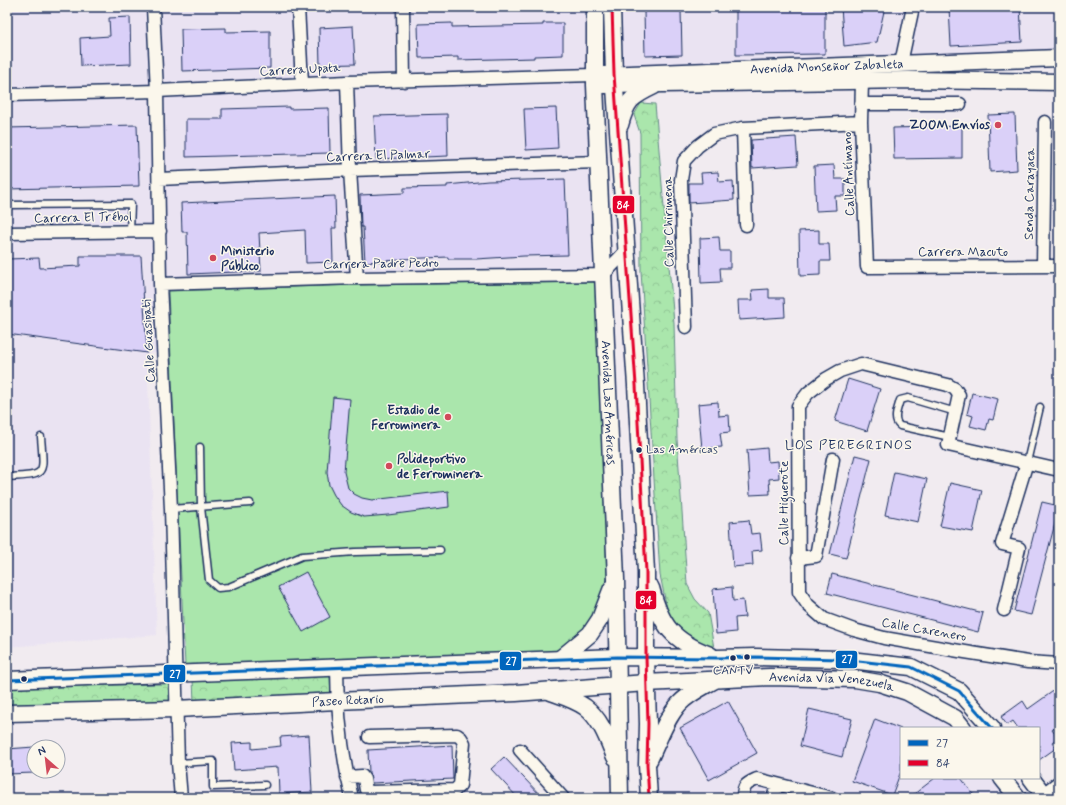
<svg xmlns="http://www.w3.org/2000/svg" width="1066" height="805" font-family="Mynerve,sans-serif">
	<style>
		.built { fill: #eae3f2 }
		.park { fill: url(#park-crowns); stroke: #628a85 }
		.garden { fill: #aae6ac; stroke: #628a85 }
		.building { fill: #dad0f8; stroke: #1b2f5e }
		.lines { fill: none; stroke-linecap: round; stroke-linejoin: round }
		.lane-casing { stroke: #1b2f5e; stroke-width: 9 }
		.street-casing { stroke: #1b2f5e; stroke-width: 15 }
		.secondary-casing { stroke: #1b2f5e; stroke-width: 19 }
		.lane { stroke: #fbf7ec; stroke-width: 6 }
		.street { stroke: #fbf7ec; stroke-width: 12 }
		.secondary { stroke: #fbf7ec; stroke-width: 16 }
		.bus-1-casing { stroke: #fbf7ec; stroke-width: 6 }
		.bus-2-casing { stroke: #fbf7ec; stroke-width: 6 }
		.bus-1 { stroke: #0065bd; stroke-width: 3 }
		.bus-2 { stroke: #e4002b; stroke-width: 3 }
		.poi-dot { fill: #d1495b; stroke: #fbf7ec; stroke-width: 1.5 }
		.bus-dot { fill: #1b2f5e; stroke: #fbf7ec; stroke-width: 1.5 }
		.labels { text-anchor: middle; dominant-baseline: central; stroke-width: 3; stroke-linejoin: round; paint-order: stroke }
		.bus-label { font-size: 12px; fill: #1b2f5e; stroke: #fbf7ec; text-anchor: start }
		.street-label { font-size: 13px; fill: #1b2f5e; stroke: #fbf7ec }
		.poi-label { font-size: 13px; font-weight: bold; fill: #1b2f5e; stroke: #fbf7ec; text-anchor: end }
		.neighbourhood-label { font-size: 14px; letter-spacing: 1px; fill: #1b2f5e; stroke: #fbf7ec }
		.line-badge { stroke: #fbf7ec; stroke-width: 1.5 }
		.badge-label { font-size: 11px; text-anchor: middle; font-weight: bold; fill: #fff }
	</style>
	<defs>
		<pattern id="park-crowns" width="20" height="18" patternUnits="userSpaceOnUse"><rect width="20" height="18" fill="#aae6ac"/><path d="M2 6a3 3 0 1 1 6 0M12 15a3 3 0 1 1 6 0" fill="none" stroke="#92c696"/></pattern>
	</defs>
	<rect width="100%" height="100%" fill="#f1ebf0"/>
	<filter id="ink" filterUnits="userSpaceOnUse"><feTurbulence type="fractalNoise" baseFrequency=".025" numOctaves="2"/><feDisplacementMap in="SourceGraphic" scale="8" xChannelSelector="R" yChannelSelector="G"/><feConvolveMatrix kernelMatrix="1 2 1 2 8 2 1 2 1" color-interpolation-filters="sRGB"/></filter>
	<g filter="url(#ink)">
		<path class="built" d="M7,7H595L603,275L160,284L163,354L147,353L157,635L7,647Z
			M612,7H1059V58L614,74Z
			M646,683H879L963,728H901V778H1002L1018,798H649Z"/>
		<path class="park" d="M641,103L655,104L674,323L677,439L687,584L695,599L708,613L714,648L694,644L670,623L660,575L641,271L640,133L634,115Z
			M330,675L331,696L194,702L193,680Z
			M170,684L172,702L7,706V687Z"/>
		<path class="garden" d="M596,282L607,578L593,617L584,630L558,651L185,666L168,291L357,285Z"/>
		<path class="building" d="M736,7H825V54L736,55Z
			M841,7H885L877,42L844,46Z
			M949,7H1020L1022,42L951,46Z
			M681,10L682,55L645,56L644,11Z
			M130,17L131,64L81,66L80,38L110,36L109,18Z
			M452,23V27L543,25V23H563V55L534,56V58L458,60V57L419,58L418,24Z
			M353,26L355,64L320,65L319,28Z
			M226,28V32L270,31V68L182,71L181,29Z
			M289,107V109L329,108L330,153L186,157V119H222V109Z
			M556,108L558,148L526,150L524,109Z
			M447,114L448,156L376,159L374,116Z
			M1015,114L1017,170L990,172L988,115Z
			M137,125L139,186L7,189V128Z
			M962,126V158L894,159L893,128Z
			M796,137L798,165L752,168L751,140Z
			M834,165L835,179H845V196H835L836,210L816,211L814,166Z
			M718,172L719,182L733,181L734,200L689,203V183H702L701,173Z
			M565,179L568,255L524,256L476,259H448V257L401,259V260L365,262L363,227H361L360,195L404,193V188L447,187V185L488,181Z
			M335,196L336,228H332L333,262L306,263L305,230L259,233L261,271L188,274L187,232H182L181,203Z
			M819,230V244H829L830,261H820V275L800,276L799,231Z
			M719,237L720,251H730V268H720L721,282L701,283L700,238Z
			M80,256H141L147,353L7,334V259L39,258L40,268L80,266Z
			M769,289V298H784L785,317L739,320L738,300H753L752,290Z
			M848,379L880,389L867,431L835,421Z
			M972,393L998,399L993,420L989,419L986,430L970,426L973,416L967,414Z
			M333,397L350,399L344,472L348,488L354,494L362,498L372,500L448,491L449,507L388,515L364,517L351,512L341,505L334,495L329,485L327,472Z
			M718,402L719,416L729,415L730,432L720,433L722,447L702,449L698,404Z
			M767,448L768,462L778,461L779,478L769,479L770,494L750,495L747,450Z
			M855,455L871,459L846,558L830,554Z
			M894,472L927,479L918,522L885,515Z
			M950,483L982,490L973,532L940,526Z
			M1042,502L1059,506V508L1031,615L1014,611Z
			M749,520L751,534L760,533L762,550L752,551L753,565L733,567L730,522Z
			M306,572L330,617L303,632L278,587Z
			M832,574L983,613L978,632L827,593Z
			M732,587L733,601L743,600L745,617L735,618L736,632L716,634L713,589Z
			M1059,687V725L1052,730L1058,738L1052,742L1056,748L1039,760V728H1018L1013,721L1007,725L1001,717L1023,701L1028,709Z
			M728,701L757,753L709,780L680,728Z
			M809,709L852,719L842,757L800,746Z
			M875,719L901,729V771L892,795L852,781Z
			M309,735L312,792L279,794L278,767L234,770L232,743L252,742V749L281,746L280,737Z
			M452,745L453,779L372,783L369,773L368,750Z
			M34,747V773L7,774V749Z
			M504,757L543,798H518L491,769Z
			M935,778H961L976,798H909Z"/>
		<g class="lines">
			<g class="lane-casing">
				<path id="lane" d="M7,205L131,204L130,231
					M950,437L900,426C892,420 898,408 900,400L908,398L956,412
					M200,447L201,507L209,580L218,588L229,587L302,556L355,552L440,550
					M1027,462L1040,407
					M7,477C47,475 44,476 41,437
					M171,509L250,503
					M178,763L213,761V787L265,785"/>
			</g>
			<g class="street-casing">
				<path id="street" d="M153,7L157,91L160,284L171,509L178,763L181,798
					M298,7L302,83
					M403,7L404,81
					M901,63L913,7
					M862,81L861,122L867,267L1059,266
					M347,82L350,170L357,278
					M7,95L157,91L347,82L594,75
					M861,104H960
					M743,128L746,225
					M159,179L350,170L599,162
					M7,233L160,231
					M1043,266L1045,122
					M160,284L357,278L603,275L626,251
					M686,327L681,180L684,161L698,146L714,134L743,128L861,122
					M1059,470L948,445L959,395L955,389L948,385L861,364L840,371L826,379L808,393L798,406L799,592L808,605L824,619L854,630L884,638L965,652L1028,662L1059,664
					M798,558L816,556L833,459
					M1004,610L1019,548L1002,544L1027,462
					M337,667C337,711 342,755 352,798
					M520,750L563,798
					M347,777L362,776L364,779L366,790L370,792L455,790L460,785L464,743L461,738L457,735L369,737
					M743,798C743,785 746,784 757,779L832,798
					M774,798L776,784
					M1038,798L1059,782"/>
			</g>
			<g class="secondary-casing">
				<g id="secondary">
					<path id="s1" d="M595,7V85L616,579L620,798"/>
					<path d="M612,7L614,74L636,385L646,572V657L648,724L647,765L649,798"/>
					<path id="s2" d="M603,75L1059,58"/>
					<path d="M604,85L909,80L1059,82"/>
					<path d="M620,125C627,100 631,97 654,86"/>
					<path d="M651,588C661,626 673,641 710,655"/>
					<path d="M561,658L590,634L600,619L612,588"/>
					<path d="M7,680L617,657L717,658L755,657L841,659L911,667L959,691L992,728"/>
					<path d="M551,692C562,696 575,700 585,707C601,719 608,740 615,757"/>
					<path id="s3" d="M7,713L176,709L337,701L516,693L646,683L770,677L855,679L879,683L907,692L955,718L963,728"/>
					<path d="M649,760C658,742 665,720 679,704C688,694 701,688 713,681"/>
					<path d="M1002,778L1018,798"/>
					<path d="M1031,778L1046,798"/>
				</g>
			</g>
			<use href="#lane" class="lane"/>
			<use href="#street" class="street"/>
			<use href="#secondary" class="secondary"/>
			<g class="bus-1-casing">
				<path id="bus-1" d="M7,680L617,657L717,658L755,657L841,659L911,667L959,691L992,728"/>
			</g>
			<g class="bus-2-casing">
				<path id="bus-2" d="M612,7L614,74L636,385L646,572V657L648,724L647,765L649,798"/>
			</g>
			<use href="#bus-1" class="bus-1"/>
			<use href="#bus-2" class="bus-2"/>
		</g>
	</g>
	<g class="poi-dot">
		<circle cx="998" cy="125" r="4"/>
		<circle cx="213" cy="258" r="4"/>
		<circle cx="448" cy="417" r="4"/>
		<circle cx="389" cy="466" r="4"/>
	</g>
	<g class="bus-dot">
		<circle cx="639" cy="450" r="3.5"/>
		<circle cx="747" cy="657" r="3.5"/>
		<circle cx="733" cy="658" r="3.5"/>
		<circle cx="24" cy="679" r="3.5"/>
	</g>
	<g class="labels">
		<g class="bus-label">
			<text x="646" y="450">Las Américas</text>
			<text x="733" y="671" text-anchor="middle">CANTV</text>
		</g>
		<g class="street-label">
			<text stroke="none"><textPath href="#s2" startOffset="224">Avenida Monseñor Zabaleta</textPath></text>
			<text transform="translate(300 70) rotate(-3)">Carrera Upata</text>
			<text transform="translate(378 156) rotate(-2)">Carrera El Palmar</text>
			<text transform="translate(849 174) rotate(-92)">Calle Antímano</text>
			<text transform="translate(1030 194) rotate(-89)">Senda Carayaca</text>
			<text transform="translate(83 218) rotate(-1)">Carrera El Trébol</text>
			<text transform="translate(669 222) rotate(-91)">Calle Chirimena</text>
			<text x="963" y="252">Carrera Macuto</text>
			<text transform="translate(381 264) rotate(-1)">Carrera Padre Pedro</text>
			<text transform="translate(149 341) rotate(-93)">Calle Guasipati</text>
			<text stroke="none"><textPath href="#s1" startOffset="396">Avenida Las Américas</textPath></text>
			<text transform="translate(784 503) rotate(-90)">Calle Higuerote</text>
			<text transform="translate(924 630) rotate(10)">Calle Carenero</text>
			<text stroke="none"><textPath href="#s3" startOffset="826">Avenida Vía Venezuela</textPath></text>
			<text stroke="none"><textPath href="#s3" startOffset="341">Paseo Rotario</textPath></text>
		</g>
		<g class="poi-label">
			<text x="990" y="125">ZOOM Envíos</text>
			<text x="221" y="251" text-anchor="start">Ministerio<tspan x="221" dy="15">Público</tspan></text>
			<text x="440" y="410">Estadio de<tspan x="440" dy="15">Ferrominera</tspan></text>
			<text x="397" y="459" text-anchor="start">Polideportivo<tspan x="397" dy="15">de Ferrominera</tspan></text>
		</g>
		<g class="neighbourhood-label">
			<text x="849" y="445">LOS PEREGRINOS</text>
		</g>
	</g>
	<g class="line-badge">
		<rect x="612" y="195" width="23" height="19" rx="4" fill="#e4002b"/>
		<rect x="635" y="590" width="22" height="20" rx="4" fill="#e4002b"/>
		<rect x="835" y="650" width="23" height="19" rx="4" fill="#0065bd"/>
		<rect x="499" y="651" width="23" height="20" rx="4" fill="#0065bd"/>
		<rect x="163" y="664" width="23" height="19" rx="4" fill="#0065bd"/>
	</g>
	<g class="badge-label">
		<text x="623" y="209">84</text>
		<text x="646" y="604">84</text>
		<text x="847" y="663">27</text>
		<text x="511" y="665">27</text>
		<text x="175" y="678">27</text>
	</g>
	<rect width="1066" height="805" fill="none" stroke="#fbf7ec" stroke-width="24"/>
	<rect x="12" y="12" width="1042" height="781" fill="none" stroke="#1b2f5e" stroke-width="1.5" filter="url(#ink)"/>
	<rect x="900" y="727" width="140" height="52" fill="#fbf7ec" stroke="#a1a7b3"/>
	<rect x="908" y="740" width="20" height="6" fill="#0065bd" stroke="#a1a7b3"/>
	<text x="936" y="747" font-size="12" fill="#1b2f5e">27</text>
	<rect x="908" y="760" width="20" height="6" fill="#e4002b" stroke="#a1a7b3"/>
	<text x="936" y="767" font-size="12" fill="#1b2f5e">84</text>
	<g transform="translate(46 759) rotate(332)"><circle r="19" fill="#fbf7ec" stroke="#a1a7b3"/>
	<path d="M0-3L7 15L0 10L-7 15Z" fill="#d1495b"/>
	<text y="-6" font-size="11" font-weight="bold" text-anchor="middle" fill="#1b2f5e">N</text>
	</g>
</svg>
